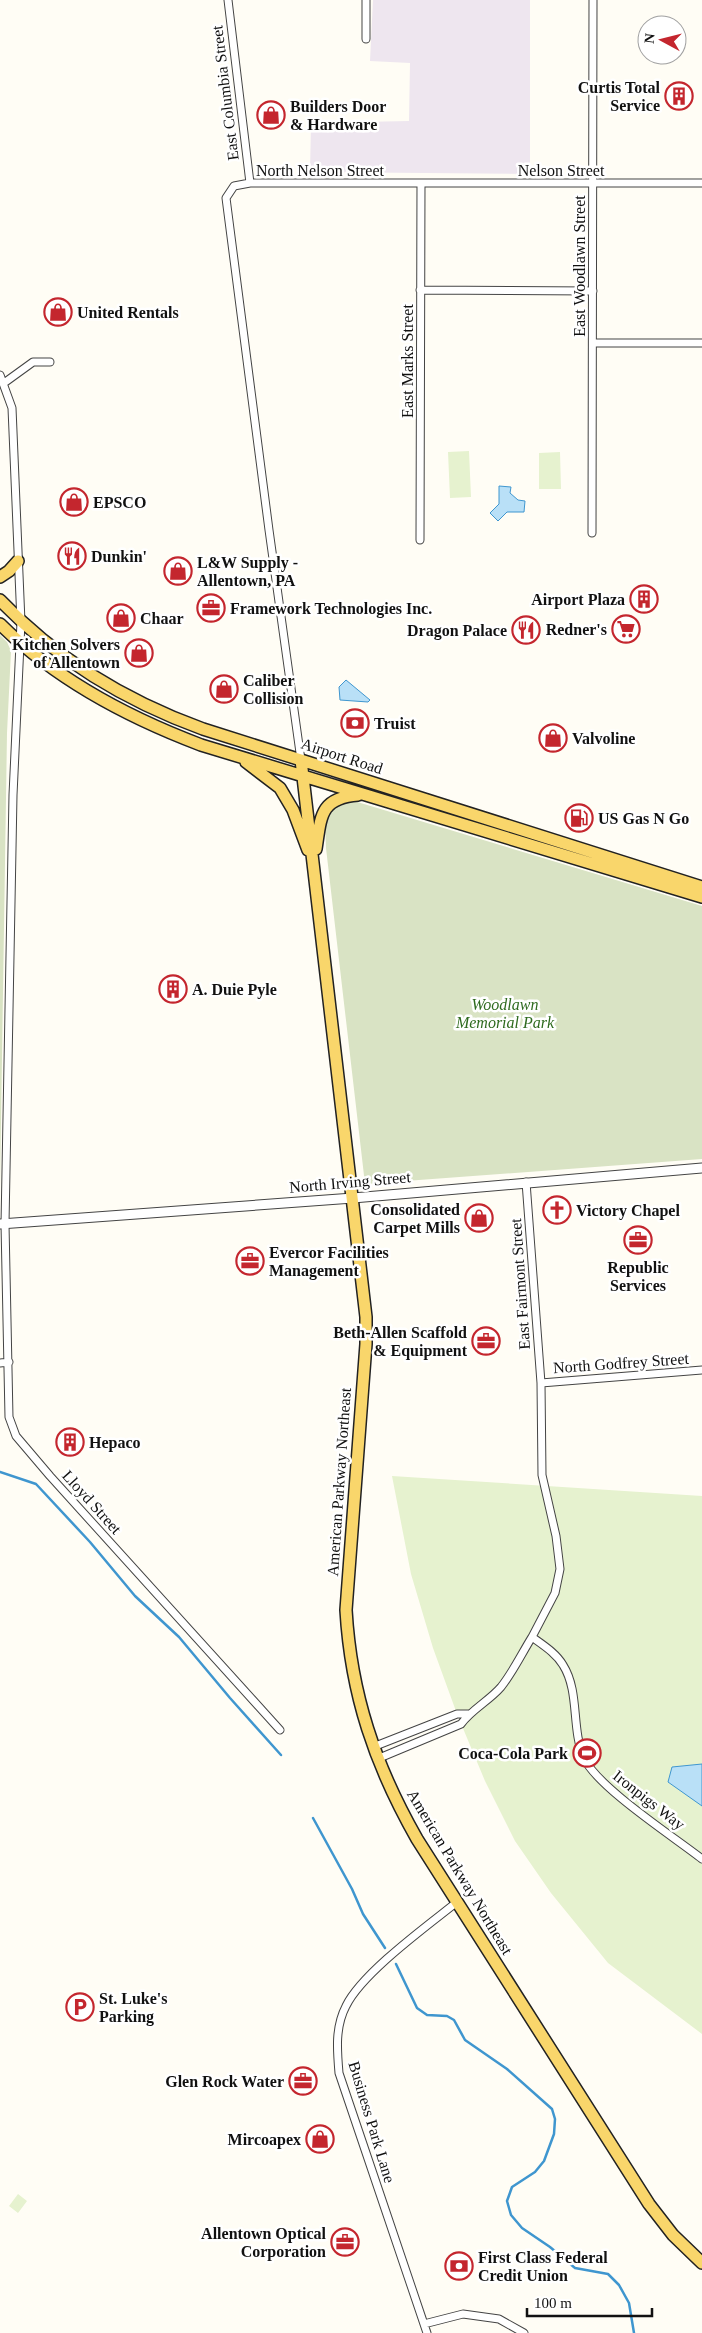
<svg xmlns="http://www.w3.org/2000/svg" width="702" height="2333" font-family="'Times New Roman',serif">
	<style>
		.industrial { fill: #eee6ef }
		.cemetery { fill: #d9e3c4 }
		.pitch { fill: #e6f2cf }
		.water { fill: #b9e0f7; stroke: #3f96cf }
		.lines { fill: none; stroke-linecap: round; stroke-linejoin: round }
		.stream { stroke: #3f96cf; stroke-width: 2.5 }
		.minor-casing { stroke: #444; stroke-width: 9 }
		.tertiary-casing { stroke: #444; stroke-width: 11 }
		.primary-casing { stroke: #222; stroke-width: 14 }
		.minor { stroke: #fff; stroke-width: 7 }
		.tertiary { stroke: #fff; stroke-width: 9 }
		.primary { stroke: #f9d66b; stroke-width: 11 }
		.labels { text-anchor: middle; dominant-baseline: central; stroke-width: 5; stroke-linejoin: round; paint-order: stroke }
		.poi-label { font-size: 16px; font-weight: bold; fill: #111; stroke: #fff; text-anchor: start }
		.street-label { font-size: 16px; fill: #111; stroke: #fff }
		.park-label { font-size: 16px; font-style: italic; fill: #2f6b1f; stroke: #fff }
	</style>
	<rect width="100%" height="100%" fill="#fffdf5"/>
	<path class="industrial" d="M373,0H530V174L310,172L311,123L409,121L410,63L370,61Z"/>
	<path class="cemetery" d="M0,635L7,642L11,651L7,733L0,1188Z
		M354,801L702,906V1159L365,1184L326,848L325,822L338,803Z"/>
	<path class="pitch" d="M469,451L471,497L450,498L448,452Z
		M560,452L561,489H539V453Z
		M392,1476L702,1496V2034L608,1963L551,1893L515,1841L485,1781L457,1714L433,1648L411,1574Z
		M18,2194L27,2201L18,2213L9,2206Z"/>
	<path class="water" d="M499,486L511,487L510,493L518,500L525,501L524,512H507L498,521L490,513L499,504Z
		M346,680L370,700L368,702L340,700L339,687Z
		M702,1764V1806L668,1782L672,1767Z"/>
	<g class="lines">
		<path class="stream" d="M0,1472L36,1484L90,1542L135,1596L179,1637L230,1698L281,1755
			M313,1818L352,1889L363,1914L385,1948
			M396,1964L417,2008L427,2015L447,2016L454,2020L465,2040L507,2069L552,2109L555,2119L554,2134L544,2161L535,2172L512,2187L507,2201L511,2215L522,2228L550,2247L575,2268L608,2274L619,2285L629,2303L634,2333"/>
		<g class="minor-casing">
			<path id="minor" d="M228,0L250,183
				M366,39V0
				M420,290L593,291
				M593,343H702
				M0,375L12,408L21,622L13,795L5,1224L9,1417L16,1436L50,1476L280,1730
				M4,383L33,362H50
				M592,533L593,0
				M420,540L421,183
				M301,760L269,530L226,198L234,186L250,183H702
				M526,1182L541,1383L542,1475L556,1536L560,1569L555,1593L532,1637
				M0,1363L9,1362
				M541,1383L702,1370
				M373,1747L457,1714H468
				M377,1759L461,1724C472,1709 489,1701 501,1687C513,1672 522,1653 532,1637C543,1645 556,1653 563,1665C580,1692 571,1729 584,1758C597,1787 674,1837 702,1859
				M424,2324L463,2314L499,2319L524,2333
				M427,2333L339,2073C337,2050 335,2027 346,2006C362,1973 427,1926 457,1902"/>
		</g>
		<g class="tertiary-casing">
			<path id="tertiary" d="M0,1224L353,1198L702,1168"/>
		</g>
		<g class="primary-casing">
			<path id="primary" d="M0,577L9,571L18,561
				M0,600C57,660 126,701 203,729L702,887
				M0,624C56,680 127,717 201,745L702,897
				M301,760L366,1317V1344L346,1610C351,1695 375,1765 417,1839L649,2204L673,2235L702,2263
				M246,762L280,788L293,810L308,850
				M316,849C321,816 320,798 358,795"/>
		</g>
		<use href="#minor" class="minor"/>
		<use href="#tertiary" class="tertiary"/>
		<use href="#primary" class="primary"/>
	</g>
	<defs>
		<g id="building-ring" transform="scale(1.4375)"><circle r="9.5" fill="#fff" stroke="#c4262e" stroke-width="1.5"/><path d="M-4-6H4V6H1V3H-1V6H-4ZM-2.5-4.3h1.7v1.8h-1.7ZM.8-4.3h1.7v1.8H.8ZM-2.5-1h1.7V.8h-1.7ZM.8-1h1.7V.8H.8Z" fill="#c4262e"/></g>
		<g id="shop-ring" transform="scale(1.4375)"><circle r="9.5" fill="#fff" stroke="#c4262e" stroke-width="1.5"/><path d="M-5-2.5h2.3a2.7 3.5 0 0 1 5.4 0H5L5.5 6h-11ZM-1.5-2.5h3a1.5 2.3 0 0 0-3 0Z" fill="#c4262e"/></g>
		<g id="restaurant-ring" transform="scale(1.4375)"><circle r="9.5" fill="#fff" stroke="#c4262e" stroke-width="1.5"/><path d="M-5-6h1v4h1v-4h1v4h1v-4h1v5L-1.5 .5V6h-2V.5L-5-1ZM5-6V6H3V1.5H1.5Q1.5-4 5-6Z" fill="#c4262e"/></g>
		<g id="office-ring" transform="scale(1.4375)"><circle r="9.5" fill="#fff" stroke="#c4262e" stroke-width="1.5"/><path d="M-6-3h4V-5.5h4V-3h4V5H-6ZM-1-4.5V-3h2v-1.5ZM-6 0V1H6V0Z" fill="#c4262e"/></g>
		<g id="supermarket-ring" transform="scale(1.4375)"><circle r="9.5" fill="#fff" stroke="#c4262e" stroke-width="1.5"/><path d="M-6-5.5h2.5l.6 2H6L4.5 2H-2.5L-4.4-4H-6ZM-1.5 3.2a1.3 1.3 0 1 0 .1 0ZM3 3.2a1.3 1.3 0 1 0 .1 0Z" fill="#c4262e"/></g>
		<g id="bank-ring" transform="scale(1.4375)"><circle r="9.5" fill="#fff" stroke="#c4262e" stroke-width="1.5"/><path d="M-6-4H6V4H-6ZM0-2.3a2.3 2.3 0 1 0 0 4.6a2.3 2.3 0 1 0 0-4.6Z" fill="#c4262e"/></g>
		<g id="fuel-ring" transform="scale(1.4375)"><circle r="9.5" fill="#fff" stroke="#c4262e" stroke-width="1.5"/><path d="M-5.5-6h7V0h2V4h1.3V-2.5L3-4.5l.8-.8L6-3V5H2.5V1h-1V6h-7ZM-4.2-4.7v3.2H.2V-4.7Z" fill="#c4262e"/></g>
		<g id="church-ring" transform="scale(1.4375)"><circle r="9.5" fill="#fff" stroke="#c4262e" stroke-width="1.5"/><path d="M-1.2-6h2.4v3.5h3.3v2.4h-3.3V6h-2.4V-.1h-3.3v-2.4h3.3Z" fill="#c4262e"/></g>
		<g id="stadium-ring" transform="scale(1.4375)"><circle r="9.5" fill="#fff" stroke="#c4262e" stroke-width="1.5"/><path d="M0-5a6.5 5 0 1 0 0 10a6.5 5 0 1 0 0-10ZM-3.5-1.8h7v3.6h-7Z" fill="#c4262e"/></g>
		<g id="parking-ring" transform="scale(1.4375)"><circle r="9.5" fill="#fff" stroke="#c4262e" stroke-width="1.5"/><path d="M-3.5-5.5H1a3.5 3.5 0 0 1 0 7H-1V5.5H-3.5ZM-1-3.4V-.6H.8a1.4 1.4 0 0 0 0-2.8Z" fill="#c4262e"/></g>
	</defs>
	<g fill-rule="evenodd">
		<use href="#building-ring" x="679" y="96"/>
		<use href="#shop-ring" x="271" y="115"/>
		<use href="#shop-ring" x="58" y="312"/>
		<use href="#shop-ring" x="74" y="502"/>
		<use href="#restaurant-ring" x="72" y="556"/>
		<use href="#shop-ring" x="178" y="571"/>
		<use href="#building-ring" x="644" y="599"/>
		<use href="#office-ring" x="211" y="608"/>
		<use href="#shop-ring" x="121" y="618"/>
		<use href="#supermarket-ring" x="626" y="629"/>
		<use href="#restaurant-ring" x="526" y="630"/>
		<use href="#shop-ring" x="139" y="653"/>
		<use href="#shop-ring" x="224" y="689"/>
		<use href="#bank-ring" x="355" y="723"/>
		<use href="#shop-ring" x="553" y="738"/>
		<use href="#fuel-ring" x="579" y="818"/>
		<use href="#building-ring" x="173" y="989"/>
		<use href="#church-ring" x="557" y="1210"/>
		<use href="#shop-ring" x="479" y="1218"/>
		<use href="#office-ring" x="638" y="1240"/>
		<use href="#office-ring" x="250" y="1261"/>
		<use href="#office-ring" x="486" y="1341"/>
		<use href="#building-ring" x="70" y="1442"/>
		<use href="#stadium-ring" x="587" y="1753"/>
		<use href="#parking-ring" x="80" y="2007"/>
		<use href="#office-ring" x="303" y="2081"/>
		<use href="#shop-ring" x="320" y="2139"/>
		<use href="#office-ring" x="345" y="2242"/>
		<use href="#bank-ring" x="459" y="2266"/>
	</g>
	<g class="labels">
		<g class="poi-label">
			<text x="660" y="87" text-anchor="end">Curtis Total<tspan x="660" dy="18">Service</tspan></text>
			<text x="290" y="106">Builders Door<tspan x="290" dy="18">&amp; Hardware</tspan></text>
			<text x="77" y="312">United Rentals</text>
			<text x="93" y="502">EPSCO</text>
			<text x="91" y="556">Dunkin'</text>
			<text x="197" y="562">L&amp;W Supply -<tspan x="197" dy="18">Allentown, PA</tspan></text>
			<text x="625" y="599" text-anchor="end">Airport Plaza</text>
			<text x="230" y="608">Framework Technologies Inc.</text>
			<text x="140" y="618">Chaar</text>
			<text x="607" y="629" text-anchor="end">Redner's</text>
			<text x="507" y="630" text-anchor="end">Dragon Palace</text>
			<text x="120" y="644" text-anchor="end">Kitchen Solvers<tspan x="120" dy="18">of Allentown</tspan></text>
			<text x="243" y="680">Caliber<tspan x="243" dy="18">Collision</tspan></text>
			<text x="374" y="723">Truist</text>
			<text x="572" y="738">Valvoline</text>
			<text x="598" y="818">US Gas N Go</text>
			<text x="192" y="989">A. Duie Pyle</text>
			<text x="460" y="1209" text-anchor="end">Consolidated<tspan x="460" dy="18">Carpet Mills</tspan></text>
			<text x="576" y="1210">Victory Chapel</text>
			<text x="269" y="1252">Evercor Facilities<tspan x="269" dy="18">Management</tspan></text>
			<text x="638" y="1267" text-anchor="middle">Republic<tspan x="638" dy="18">Services</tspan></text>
			<text x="467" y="1332" text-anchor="end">Beth-Allen Scaffold<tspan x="467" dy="18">&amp; Equipment</tspan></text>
			<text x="89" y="1442">Hepaco</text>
			<text x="568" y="1753" text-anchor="end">Coca-Cola Park</text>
			<text x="99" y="1998">St. Luke's<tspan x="99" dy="18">Parking</tspan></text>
			<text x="284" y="2081" text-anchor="end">Glen Rock Water</text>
			<text x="301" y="2139" text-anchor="end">Mircoapex</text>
			<text x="326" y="2233" text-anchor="end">Allentown Optical<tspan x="326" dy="18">Corporation</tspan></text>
			<text x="478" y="2257">First Class Federal<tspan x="478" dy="18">Credit Union</tspan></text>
		</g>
		<g class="street-label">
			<text transform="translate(225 93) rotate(-97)">East Columbia Street</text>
			<text x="320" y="170">North Nelson Street</text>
			<text x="561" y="170">Nelson Street</text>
			<text transform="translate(579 266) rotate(-90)">East Woodlawn Street</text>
			<text transform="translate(407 361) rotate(-90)">East Marks Street</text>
			<text transform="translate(342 756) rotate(18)">Airport Road</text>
			<text transform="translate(350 1182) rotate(-5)">North Irving Street</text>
			<text transform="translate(520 1284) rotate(-94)">East Fairmont Street</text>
			<text transform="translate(621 1363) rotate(-4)">North Godfrey Street</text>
			<text transform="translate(339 1482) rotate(-86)">American Parkway Northeast</text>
			<text transform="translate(92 1502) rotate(48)">Lloyd Street</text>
			<text transform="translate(649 1800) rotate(38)">Ironpigs Way</text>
			<text transform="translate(460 1872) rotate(59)">American Parkway Northeast</text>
			<text transform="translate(372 2122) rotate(73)">Business Park Lane</text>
		</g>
		<g class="park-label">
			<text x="505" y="1004">Woodlawn<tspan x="505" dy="18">Memorial Park</tspan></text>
		</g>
	</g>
	<g transform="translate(662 40) rotate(277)"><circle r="24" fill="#ffffff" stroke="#a0a0a0"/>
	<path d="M0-4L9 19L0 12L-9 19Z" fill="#c4262e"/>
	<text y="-8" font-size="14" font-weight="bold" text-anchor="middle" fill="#111111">N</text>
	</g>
	<path d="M527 2308v8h125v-8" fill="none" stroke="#111111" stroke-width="2.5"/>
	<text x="534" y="2308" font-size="15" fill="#111111" stroke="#ffffff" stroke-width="4" paint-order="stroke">100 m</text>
</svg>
